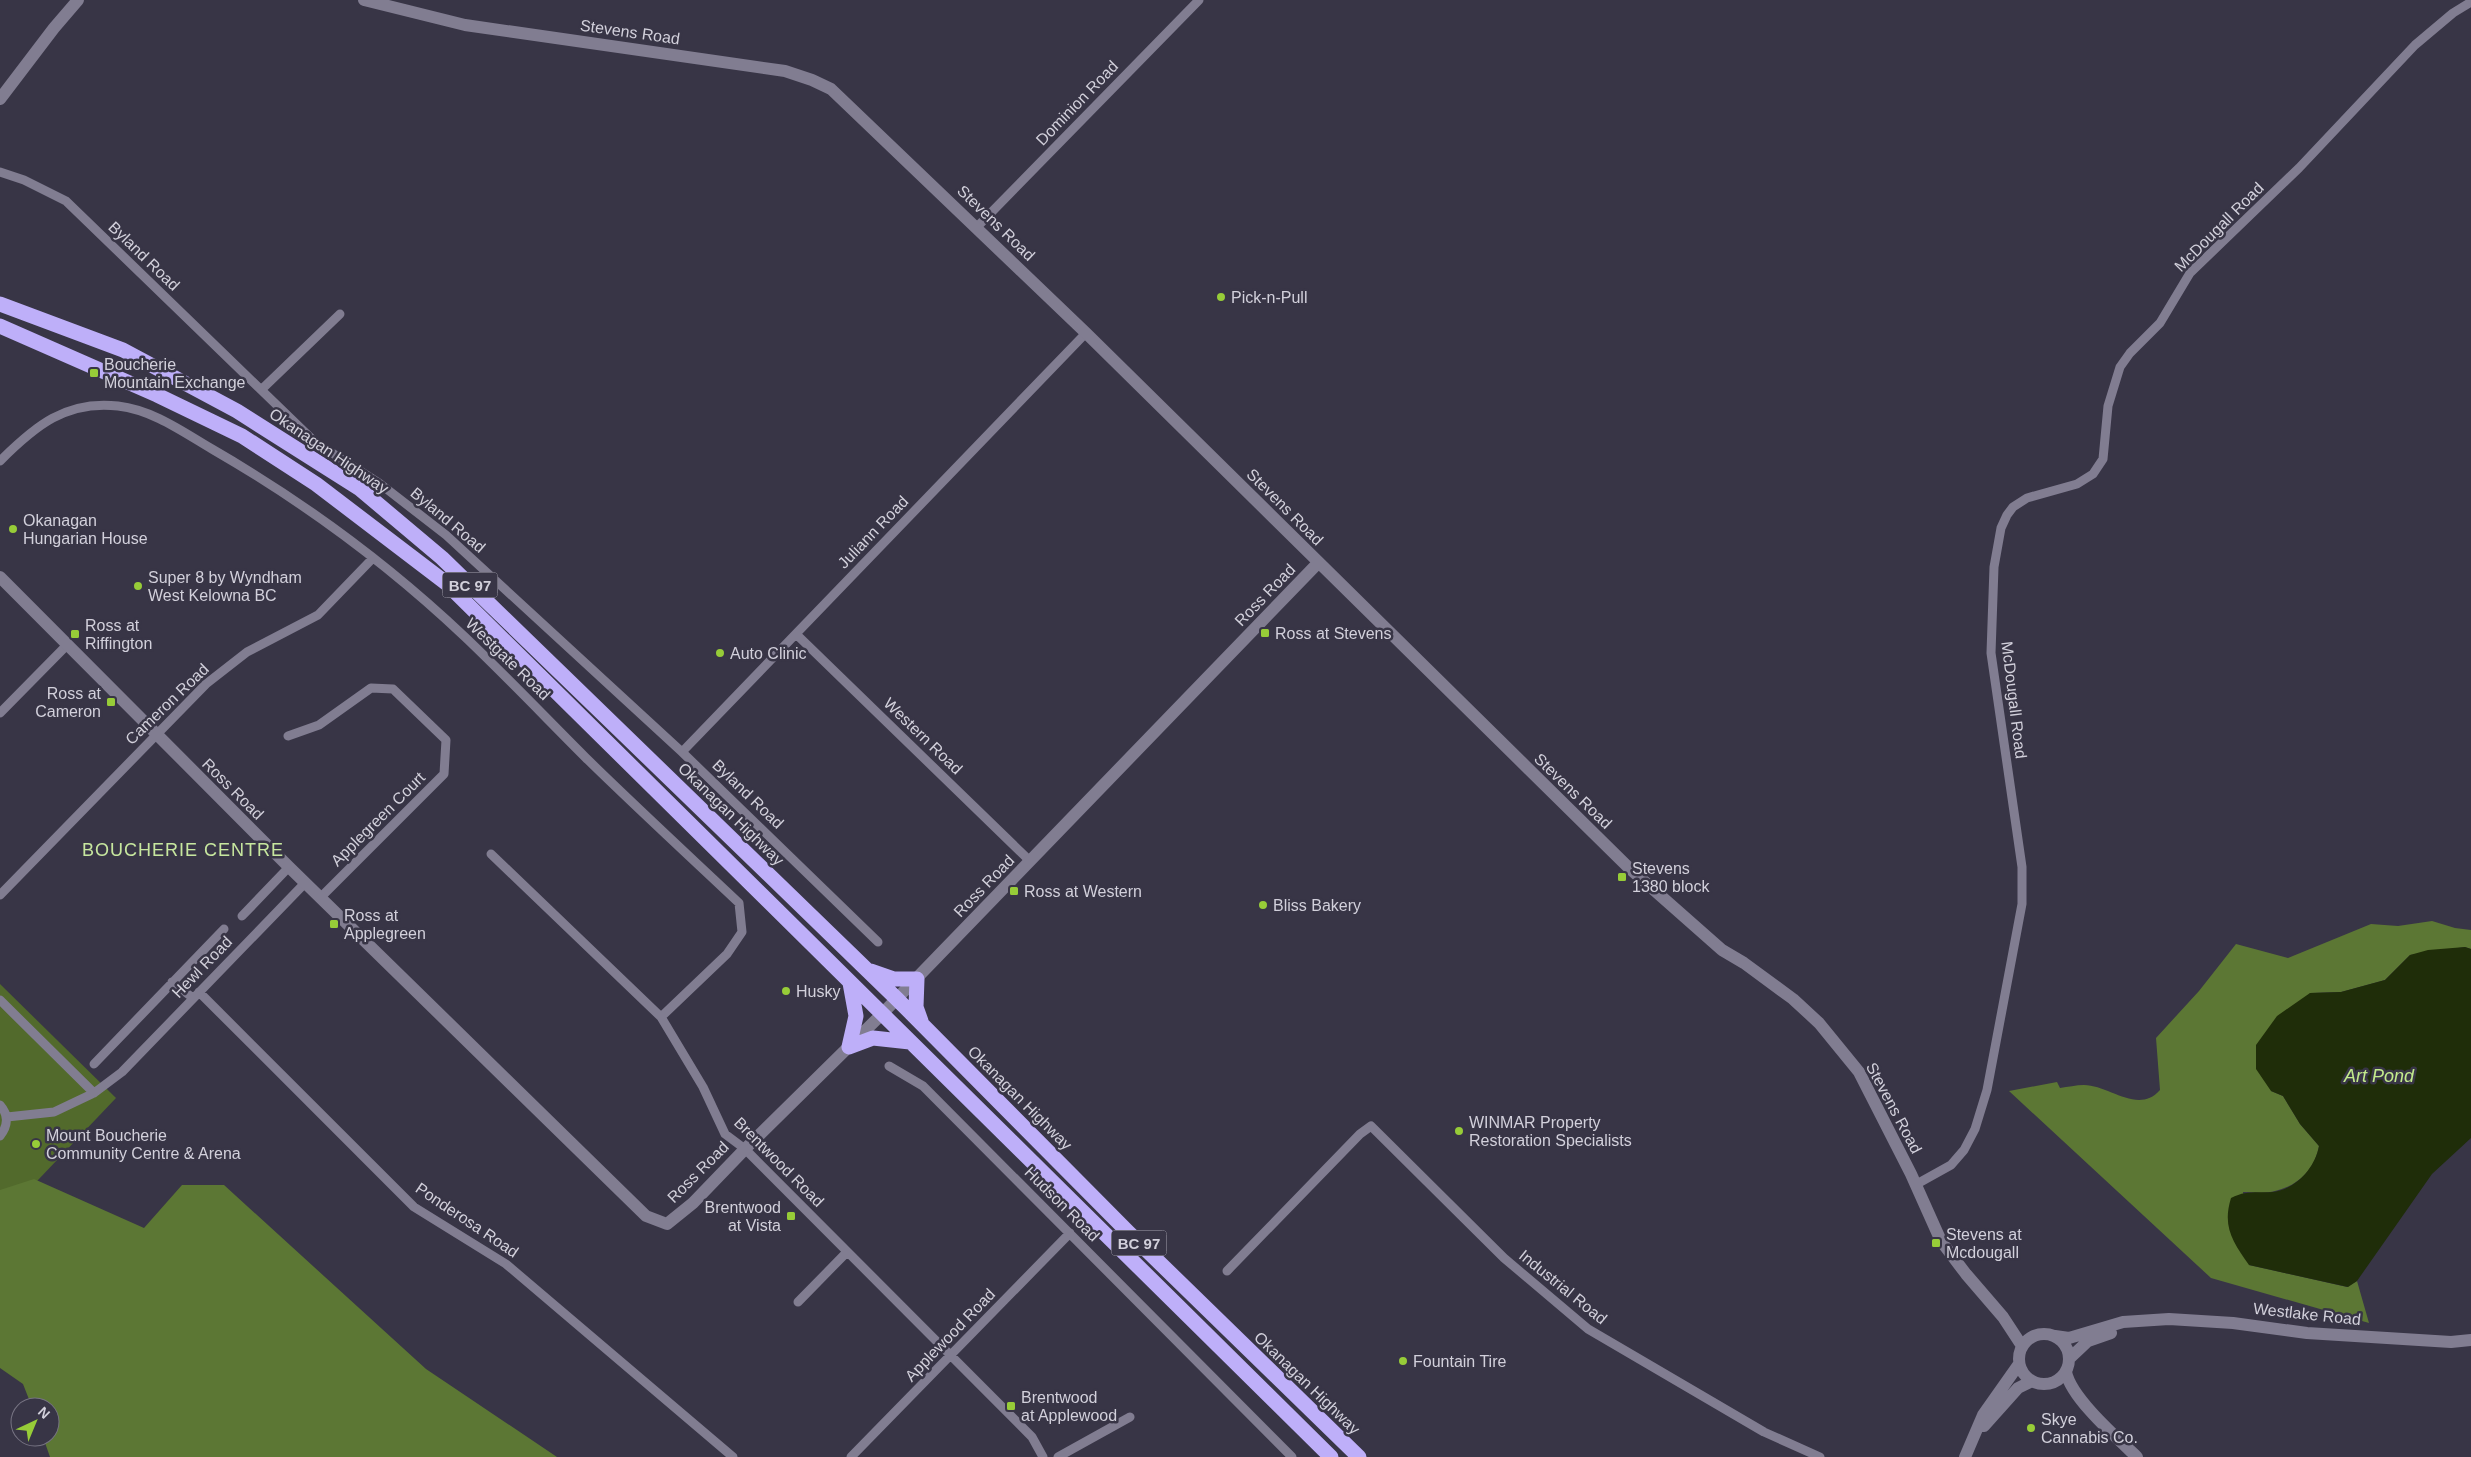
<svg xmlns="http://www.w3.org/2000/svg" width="2471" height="1457" font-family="Arial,sans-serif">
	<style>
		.green { fill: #526a2c }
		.forest { fill: #5c7734 }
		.water { fill: #1f2d09 }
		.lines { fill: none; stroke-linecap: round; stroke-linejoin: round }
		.street { stroke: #817d91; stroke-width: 9 }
		.secondary { stroke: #817d91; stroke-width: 12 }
		.highway { stroke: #beaff9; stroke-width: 15 }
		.poi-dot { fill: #97cc38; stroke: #383546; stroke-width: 2 }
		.labels { text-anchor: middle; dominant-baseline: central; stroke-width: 5; stroke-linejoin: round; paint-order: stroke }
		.shield { fill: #383546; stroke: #a4a2ae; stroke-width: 1 }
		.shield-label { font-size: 15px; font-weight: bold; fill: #d2d0db }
		.street-label { font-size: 16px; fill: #d2d0db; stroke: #383546 }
		.poi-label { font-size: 16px; fill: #d2d0db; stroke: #383546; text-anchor: start }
		.neighbourhood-label { font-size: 18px; letter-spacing: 1px; fill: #c7e79f; stroke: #383546 }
		.water-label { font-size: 18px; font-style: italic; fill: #c3eb8c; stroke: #383546 }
	</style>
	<rect width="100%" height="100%" fill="#383546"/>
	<path class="green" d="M0,984L116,1098L0,1220Z"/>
	<path class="forest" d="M2432,921L2455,928L2471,930V949L2465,947L2410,955L2385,980L2341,992L2310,993L2271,1091L2283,1096L2300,1124L2319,1146C2315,1169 2298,1186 2275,1191C2265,1194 2253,1192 2243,1192L2249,1265L2347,1287L2357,1281L2369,1323L2211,1278L2009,1091L2057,1082L2060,1088C2068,1087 2076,1085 2084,1085C2109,1085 2138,1115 2160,1090L2156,1038L2199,991L2236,944L2288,958L2371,924L2398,926Z
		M34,1179L144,1228L182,1185H224L426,1369L557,1457H50L43,1437H50V1407H32L23,1384L0,1368V1190Z"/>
	<path class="water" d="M2465,947L2471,949V1138L2432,1174L2357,1281L2348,1287L2249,1265C2233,1242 2222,1227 2231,1198C2246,1190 2257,1193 2273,1192C2296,1189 2315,1168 2319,1146L2300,1124L2283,1096L2271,1091L2256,1069V1045L2277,1016L2310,993L2341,992L2385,980L2410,955L2428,950Z"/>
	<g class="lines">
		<path class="street" d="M0,172L24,180L66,201L315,442L379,483L446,535L682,752L878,942
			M977,227L1199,0
			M261,390L340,314
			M0,461C35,426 66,400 118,406C153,410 183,432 212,449C302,501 389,565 465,637C506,676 545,717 585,757C635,806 687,854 739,903L742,932L727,954L661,1017
			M796,634L1030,861
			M0,713L66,646
			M288,736L319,725L371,688L393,689L446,740L444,774L321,897
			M682,752L1086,333
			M491,854L661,1017L703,1087L725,1134L745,1149L1032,1437L1043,1457
			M0,895L206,684L247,652L318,615L373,558
			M242,916L289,867
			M172,982L193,998
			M199,992L414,1207L506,1264L733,1457
			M0,1000L94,1093
			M94,1064L224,929
			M889,1066L923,1086L1292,1457
			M0,1105C9,1115 8,1126 0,1136
			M7,1117L54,1112L94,1093L122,1072L305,883
			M1915,1185L1951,1165L1964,1150L1975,1129L1987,1090L2022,904V867L1991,653L1994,567L2001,528L2007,515L2013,507L2027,498L2077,484L2093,474L2103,459L2108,406L2120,367L2130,353L2160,323L2190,273L2299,168L2415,45L2453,13L2471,2
			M1227,1271L1360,1134L1371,1126L1504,1258L1588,1329L1764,1432L1820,1457
			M798,1302L846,1253
			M851,1457L1070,1233
			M1058,1457L1130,1417"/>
		<path class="secondary" d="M364,0L465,25L785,71L812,80L831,89L1086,333L1628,867L1722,950L1744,963L1793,999L1819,1023L1859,1072L1911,1174L1941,1241L1966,1274L2003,1317L2022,1346
			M0,99L54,28L78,0
			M0,577L289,867L646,1216L667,1224L693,1203L745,1149L882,1014L1318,563
			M2019 1359a25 25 0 1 1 50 0a25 25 0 1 1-50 0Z
			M2055,1336L2069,1338L2123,1322L2169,1319L2233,1323L2307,1333L2451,1342L2471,1340
			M2070,1358L2088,1341L2111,1333
			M2066,1372C2071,1398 2117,1438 2137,1457
			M1984,1426L2018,1388L2032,1381
			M1965,1457L1983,1415L2019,1364"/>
		<path class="highway" d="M0,304L123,350L237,411L360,489L442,558L897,999L1128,1232L1359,1457
			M0,326L157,395L242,436L316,484L446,583L1331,1457
			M871,971L894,979H917L916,1007L921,1021
			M849,1047L856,1016L850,983
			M849,1047L873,1038L910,1042"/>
	</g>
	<g class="poi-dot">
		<circle cx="1221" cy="297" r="5"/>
		<rect x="89" y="368" width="10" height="10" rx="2.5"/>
		<circle cx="13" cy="529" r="5"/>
		<circle cx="138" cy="586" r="5"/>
		<rect x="1260" y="628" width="10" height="10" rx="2.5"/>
		<rect x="70" y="629" width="10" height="10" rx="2.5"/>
		<circle cx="720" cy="653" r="5"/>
		<rect x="106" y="697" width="10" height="10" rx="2.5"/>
		<rect x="1617" y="872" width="10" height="10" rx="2.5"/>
		<rect x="1009" y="886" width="10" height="10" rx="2.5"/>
		<circle cx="1263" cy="905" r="5"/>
		<rect x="329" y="919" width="10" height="10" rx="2.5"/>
		<circle cx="786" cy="991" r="5"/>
		<circle cx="1459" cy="1131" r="5"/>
		<circle cx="36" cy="1144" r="5"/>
		<rect x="786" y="1211" width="10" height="10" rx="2.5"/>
		<rect x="1931" y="1238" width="10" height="10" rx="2.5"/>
		<circle cx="1403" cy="1361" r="5"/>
		<rect x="1006" y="1401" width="10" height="10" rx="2.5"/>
		<circle cx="2031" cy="1428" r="5"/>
	</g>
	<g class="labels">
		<g class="shield">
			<rect x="442.5" y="572.5" width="55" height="25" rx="4"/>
			<rect x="1111.5" y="1230.5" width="55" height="25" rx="4"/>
		</g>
		<g class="shield-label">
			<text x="470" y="585">BC 97</text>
			<text x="1139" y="1243">BC 97</text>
		</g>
		<g class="street-label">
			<text transform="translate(630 32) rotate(8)">Stevens Road</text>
			<text transform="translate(1077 103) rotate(-46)">Dominion Road</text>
			<text transform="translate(996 223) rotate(44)">Stevens Road</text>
			<text transform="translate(2219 227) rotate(-45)">McDougall Road</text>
			<text transform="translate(144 256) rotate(44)">Byland Road</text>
			<text transform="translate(329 451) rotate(34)">Okanagan Highway</text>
			<text transform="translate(1285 507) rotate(45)">Stevens Road</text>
			<text transform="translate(448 520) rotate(40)">Byland Road</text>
			<text transform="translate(873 532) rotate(-46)">Juliann Road</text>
			<text transform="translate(1265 595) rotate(-46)">Ross Road</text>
			<text transform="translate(508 659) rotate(44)">Westgate Road</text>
			<text transform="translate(2014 700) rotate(83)">McDougall Road</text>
			<text transform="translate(167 704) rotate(-44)">Cameron Road</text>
			<text transform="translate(923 736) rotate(44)">Western Road</text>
			<text transform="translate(233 789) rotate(45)">Ross Road</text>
			<text transform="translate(1573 791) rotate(44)">Stevens Road</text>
			<text transform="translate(748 794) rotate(44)">Byland Road</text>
			<text transform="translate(731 814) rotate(44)">Okanagan Highway</text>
			<text transform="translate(378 819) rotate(-45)">Applegreen Court</text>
			<text transform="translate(984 886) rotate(-46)">Ross Road</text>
			<text transform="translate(202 967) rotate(-46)">Hewl Road</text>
			<text transform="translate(1020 1098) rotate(45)">Okanagan Highway</text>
			<text transform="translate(1894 1108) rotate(62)">Stevens Road</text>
			<text transform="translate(779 1162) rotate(45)">Brentwood Road</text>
			<text transform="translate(698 1172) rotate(-45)">Ross Road</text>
			<text transform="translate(1062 1204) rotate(45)">Hudson Road</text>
			<text transform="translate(467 1220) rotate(34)">Ponderosa Road</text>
			<text transform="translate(1563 1287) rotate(39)">Industrial Road</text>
			<text transform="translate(2307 1314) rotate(6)">Westlake Road</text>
			<text transform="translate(950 1335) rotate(-46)">Applewood Road</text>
			<text transform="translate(1307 1383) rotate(44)">Okanagan Highway</text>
		</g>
		<g class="poi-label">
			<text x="1231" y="297">Pick-n-Pull</text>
			<text x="104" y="364">Boucherie<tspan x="104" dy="18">Mountain Exchange</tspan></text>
			<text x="23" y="520">Okanagan<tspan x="23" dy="18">Hungarian House</tspan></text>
			<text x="148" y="577">Super 8 by Wyndham<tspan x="148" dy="18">West Kelowna BC</tspan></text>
			<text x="85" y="625">Ross at<tspan x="85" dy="18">Riffington</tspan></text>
			<text x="1275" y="633">Ross at Stevens</text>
			<text x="730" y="653">Auto Clinic</text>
			<text x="101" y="693" text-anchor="end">Ross at<tspan x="101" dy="18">Cameron</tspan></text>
			<text x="1632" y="868">Stevens<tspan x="1632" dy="18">1380 block</tspan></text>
			<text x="1024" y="891">Ross at Western</text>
			<text x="1273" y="905">Bliss Bakery</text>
			<text x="344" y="915">Ross at<tspan x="344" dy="18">Applegreen</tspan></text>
			<text x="796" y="991">Husky</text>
			<text x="1469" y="1122">WINMAR Property<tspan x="1469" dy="18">Restoration Specialists</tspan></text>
			<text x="46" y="1135">Mount Boucherie<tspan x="46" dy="18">Community Centre &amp; Arena</tspan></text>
			<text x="781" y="1207" text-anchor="end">Brentwood<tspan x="781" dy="18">at Vista</tspan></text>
			<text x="1946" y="1234">Stevens at<tspan x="1946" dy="18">Mcdougall</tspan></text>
			<text x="1413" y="1361">Fountain Tire</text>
			<text x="1021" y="1397">Brentwood<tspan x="1021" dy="18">at Applewood</tspan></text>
			<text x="2041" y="1419">Skye<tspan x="2041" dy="18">Cannabis Co.</tspan></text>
		</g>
		<g class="neighbourhood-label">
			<text x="183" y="850">BOUCHERIE CENTRE</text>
		</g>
		<g class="water-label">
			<text x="2379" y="1076">Art Pond</text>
		</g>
	</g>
	<g transform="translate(35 1422) rotate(44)"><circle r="24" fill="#383546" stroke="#767382"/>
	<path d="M0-4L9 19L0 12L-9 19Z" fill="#97cc38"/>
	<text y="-8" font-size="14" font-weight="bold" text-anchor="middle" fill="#d2d0db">N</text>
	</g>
</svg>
